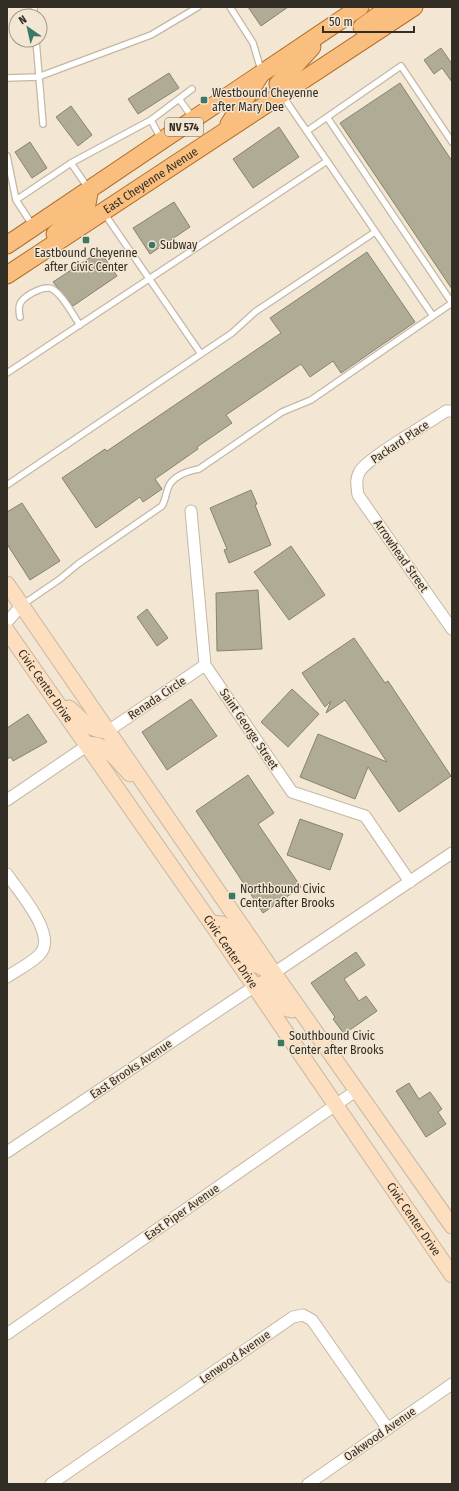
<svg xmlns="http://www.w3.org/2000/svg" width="459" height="1491" font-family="'Fira Sans Condensed',sans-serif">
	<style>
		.building { fill: #afab95; stroke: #87836e }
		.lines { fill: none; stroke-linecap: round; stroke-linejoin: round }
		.lane-casing { stroke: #c4b8a4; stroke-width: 8 }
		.street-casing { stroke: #c4b8a4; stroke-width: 13 }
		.secondary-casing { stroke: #c4b8a4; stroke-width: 17 }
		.primary-casing { stroke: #b26f28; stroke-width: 19 }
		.lane { stroke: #fff; stroke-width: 5.5 }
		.street { stroke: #fff; stroke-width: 11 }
		.secondary { stroke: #fddebf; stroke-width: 15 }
		.primary { stroke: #fabe7f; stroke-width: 17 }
		.poi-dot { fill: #3b7966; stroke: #f3e6d2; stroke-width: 1.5 }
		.labels { text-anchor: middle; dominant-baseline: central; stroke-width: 3; stroke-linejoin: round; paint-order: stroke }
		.shield { fill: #f3e6d2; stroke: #6c6459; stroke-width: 1 }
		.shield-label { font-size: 11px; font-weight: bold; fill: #322d25 }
		.poi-label { font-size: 12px; fill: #322d25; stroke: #f3e6d2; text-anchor: start }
		.street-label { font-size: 12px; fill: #322d25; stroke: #f3e6d2 }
	</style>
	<rect width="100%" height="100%" fill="#f3e6d2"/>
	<path class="building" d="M248,7H288L261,26Z
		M441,48L452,64V82L442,68L434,74L424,60Z
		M169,73L179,88L138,114L128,99Z
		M400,83L452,161V289L340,123Z
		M71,106L92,135L78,146L56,117Z
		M279,127L299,157L253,188L233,159Z
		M30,142L47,168L32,178L15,152Z
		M174,202L190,227L150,254L133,228Z
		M100,251L117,276L73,306L53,282Z
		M367,252L415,322L341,373L333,361L310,377L301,364L226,415L232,423L197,447L198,449L155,479L162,489L143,502L140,497L96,528L62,478L105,449L107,451L281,333L270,318Z
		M251,490L257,504L255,505L271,545L229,563L224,550L227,549L210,508Z
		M22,503L60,561L30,580L7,544V512Z
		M291,546L325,595L289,620L254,572Z
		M258,590L262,649L217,651L216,593Z
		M147,609L168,638L157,646L137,617Z
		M354,638L385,683L388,681L451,776L399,812L368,767L355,799L300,777L318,734L387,762L345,700L326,713L331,701L325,707L302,673Z
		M292,689L319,714L288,747L261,722Z
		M191,699L217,736L167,770L142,732Z
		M28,714L47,742L13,761L11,757L7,759V728Z
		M248,775L274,813L258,824L301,887L263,913L196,811Z
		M300,819L343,834L330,870L287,855Z
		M356,952L365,965L344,979L359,1001L366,996L377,1011L344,1034L333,1019L335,1017L311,983Z
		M409,1083L419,1099L430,1092L442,1109L438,1112L446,1124L426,1137L396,1091Z"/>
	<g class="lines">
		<g class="lane-casing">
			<path id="lane" d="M34,7V16
				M230,7L253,43L261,70
				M36,40L43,124
				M7,78L38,77L151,35L198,7
				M282,95L433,316
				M179,99L193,118
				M327,117L452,303
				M151,120L161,139
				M307,131L401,66L452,142
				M7,156L16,200L33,226
				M71,163L88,188
				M16,200L71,163L151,120L192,89
				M104,213L201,354
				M20,317C19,312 18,306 21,302C27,294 46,284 54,290C65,298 72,314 80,325
				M7,373L327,161
				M7,485L232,333L255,312L375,232
				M22,605L60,579L78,564L162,506C166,499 166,490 170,484C176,475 188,471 199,469L282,412L311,400L452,303"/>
		</g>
		<g class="street-casing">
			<path id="street" d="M452,411H446C429,423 369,457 360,471C355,479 357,486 358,495L452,629
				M191,511L205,665L292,792L365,816L410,882
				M7,622L21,606
				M108,731L205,665
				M7,800L88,745
				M7,874C18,891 58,935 40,954C32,963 17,970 7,977
				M274,973L452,853
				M7,1152L255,986
				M7,1334L357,1090
				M51,1484L293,1317L303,1315L312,1320L388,1429
				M308,1484L452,1384"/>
		</g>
		<g class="secondary-casing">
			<g id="secondary">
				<path d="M7,584L274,973L452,1226"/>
				<path id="s1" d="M7,631L211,923L452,1275"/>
				<path d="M69,708C83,720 89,731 108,731"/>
				<path d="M88,745C105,741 119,763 130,774"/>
				<path d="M211,923L222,924L226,927C244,948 246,964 274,973"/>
				<path d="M255,986L264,983L272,989L287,1009L292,1010L297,1006"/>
			</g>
		</g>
		<g class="primary-casing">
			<g id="primary">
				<path d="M362,27L390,7"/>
				<path d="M281,94L278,84L312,47"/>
				<path d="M229,124L259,77"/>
				<path d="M55,234L87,204L89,193"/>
				<path d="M7,245L360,7"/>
				<path id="s2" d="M7,275L414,7"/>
			</g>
		</g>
		<use href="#lane" class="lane"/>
		<use href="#street" class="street"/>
		<use href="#secondary" class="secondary"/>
		<use href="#primary" class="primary"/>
	</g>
	<g class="poi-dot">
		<rect x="200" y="96" width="8" height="8" rx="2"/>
		<rect x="82" y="236" width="8" height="8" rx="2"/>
		<circle cx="152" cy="245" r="4"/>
		<rect x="228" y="892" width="8" height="8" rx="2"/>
		<rect x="277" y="1039" width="8" height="8" rx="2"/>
	</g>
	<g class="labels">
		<rect class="shield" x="165" y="118" width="38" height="18" rx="3"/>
		<g class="shield-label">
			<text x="184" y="127">NV 574</text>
		</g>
		<g class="poi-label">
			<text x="212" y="93">Westbound Cheyenne<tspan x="212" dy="14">after Mary Dee</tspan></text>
			<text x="160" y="245">Subway</text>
			<text x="86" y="253" text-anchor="middle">Eastbound Cheyenne<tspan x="86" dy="14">after Civic Center</tspan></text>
			<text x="240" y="889">Northbound Civic<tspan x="240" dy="14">Center after Brooks</tspan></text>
			<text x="289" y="1036">Southbound Civic<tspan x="289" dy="14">Center after Brooks</tspan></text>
		</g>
		<g class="street-label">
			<text stroke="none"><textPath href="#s2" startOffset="172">East Cheyenne Avenue</textPath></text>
			<text transform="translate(400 442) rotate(-34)">Packard Place</text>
			<text transform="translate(401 556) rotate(55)">Arrowhead Street</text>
			<text stroke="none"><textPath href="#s1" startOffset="67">Civic Center Drive</textPath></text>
			<text transform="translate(157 698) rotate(-34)">Renada Circle</text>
			<text transform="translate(249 729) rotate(56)">Saint George Street</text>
			<text stroke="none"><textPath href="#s1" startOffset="391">Civic Center Drive</textPath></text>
			<text transform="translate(131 1069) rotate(-34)">East Brooks Avenue</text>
			<text transform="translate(182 1212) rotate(-35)">East Piper Avenue</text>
			<text stroke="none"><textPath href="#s1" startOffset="715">Civic Center Drive</textPath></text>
			<text transform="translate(235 1357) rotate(-35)">Lenwood Avenue</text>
			<text transform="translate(380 1434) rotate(-35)">Oakwood Avenue</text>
		</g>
	</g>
	<rect width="459" height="1491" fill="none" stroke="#322d25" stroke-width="16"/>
	<g transform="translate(28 28) rotate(326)"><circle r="19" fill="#f3e6d2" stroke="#a69c8d"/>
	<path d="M0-3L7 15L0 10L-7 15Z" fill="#3b7966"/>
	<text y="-6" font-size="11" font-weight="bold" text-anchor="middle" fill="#322d25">N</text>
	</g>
	<path d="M323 26v6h91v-6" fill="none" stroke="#322d25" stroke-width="2"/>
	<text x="329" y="26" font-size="12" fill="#322d25" stroke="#f3e6d2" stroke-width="3" paint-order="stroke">50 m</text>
</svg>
